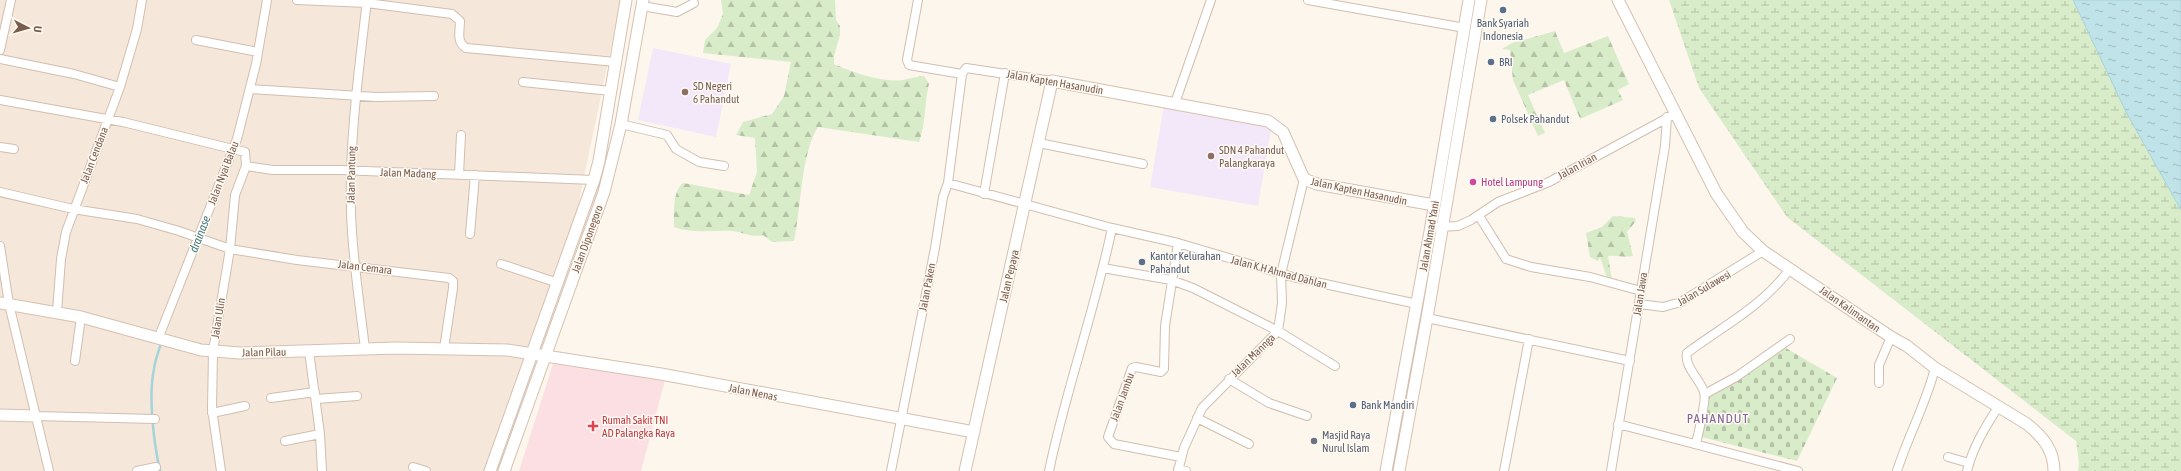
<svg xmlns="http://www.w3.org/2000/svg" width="2181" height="471" font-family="'Asap Condensed',sans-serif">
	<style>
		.residential { fill: #f5e8da }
		.education { fill: #f3e8fa }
		.medical { fill: #fbdfe3 }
		.forest { fill: url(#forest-firs) }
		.wetland { fill: url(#wetland-marsh) }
		.cemetery { fill: url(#cemetery-stones) }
		.water { fill: url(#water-ripples); stroke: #a5d3da }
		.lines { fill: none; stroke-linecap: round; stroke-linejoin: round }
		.stream { stroke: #a5d3da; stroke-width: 2.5 }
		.street-casing { stroke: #d1beb0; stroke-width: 10 }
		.secondary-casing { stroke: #d6c0b0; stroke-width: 13 }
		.street { stroke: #fff; stroke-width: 8 }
		.secondary { stroke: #fff; stroke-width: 11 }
		.service-dot { fill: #5c6f8a; stroke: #fffaf3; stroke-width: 1.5 }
		.education-dot { fill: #8d6e63; stroke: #fffaf3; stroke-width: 1.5 }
		.hotel-dot { fill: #d1479c; stroke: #fffaf3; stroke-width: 1.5 }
		.health-dot { fill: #e0444e; stroke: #fffaf3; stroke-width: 1.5 }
		.worship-dot { fill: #6b7280; stroke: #fffaf3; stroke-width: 1.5 }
		.labels { text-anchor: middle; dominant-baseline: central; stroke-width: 3; stroke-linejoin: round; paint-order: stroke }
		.service-label { font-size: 11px; fill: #4e5e75; stroke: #fffaf3; text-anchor: start }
		.street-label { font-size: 11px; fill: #7a5c4d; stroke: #fffaf3 }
		.education-label { font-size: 11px; fill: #785e54; stroke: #fffaf3; text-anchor: start }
		.hotel-label { font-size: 11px; fill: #b23c85; stroke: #fffaf3; text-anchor: start }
		.health-label { font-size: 11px; fill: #be3a42; stroke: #fffaf3; text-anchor: start }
		.worship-label { font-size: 11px; fill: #5b616d; stroke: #fffaf3; text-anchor: start }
		.water-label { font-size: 12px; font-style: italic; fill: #437c86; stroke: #fffaf3 }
		.quarter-label { font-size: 13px; letter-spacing: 1px; fill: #846695; stroke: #fffaf3 }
	</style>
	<defs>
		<pattern id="forest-firs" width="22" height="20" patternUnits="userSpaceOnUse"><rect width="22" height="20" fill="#d8ecc9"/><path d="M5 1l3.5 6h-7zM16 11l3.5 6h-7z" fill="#b4c2a5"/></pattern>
		<pattern id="wetland-marsh" width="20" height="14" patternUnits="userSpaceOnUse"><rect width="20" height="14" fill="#d8ecc9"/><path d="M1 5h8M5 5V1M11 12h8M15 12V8" fill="none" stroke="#b4c2a5"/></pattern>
		<pattern id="cemetery-stones" width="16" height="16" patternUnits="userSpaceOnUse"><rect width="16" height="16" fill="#d8ecc9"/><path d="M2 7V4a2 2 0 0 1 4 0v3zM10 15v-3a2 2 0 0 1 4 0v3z" fill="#b4c2a5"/></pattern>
		<pattern id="water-ripples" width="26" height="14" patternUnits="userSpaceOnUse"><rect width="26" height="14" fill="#bfe3e8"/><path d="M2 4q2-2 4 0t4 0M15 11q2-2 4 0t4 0" fill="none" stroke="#a0bbbe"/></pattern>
	</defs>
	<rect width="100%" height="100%" fill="#fdf6ec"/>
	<path class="residential" d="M0,0H621L571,239L488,471H0Z"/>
	<path class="education" d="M653,48L731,64L716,137L638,120Z
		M1164,106L1272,125L1258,206L1150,187Z"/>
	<path class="medical" d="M553,364L665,380L641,471H519Z"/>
	<path class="forest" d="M721,0H835L836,20L840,26V35L834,56V64C851,72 884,83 903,80C910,78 917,77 924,76L929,84C924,103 926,124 919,142L818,127C801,153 801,209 794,241L772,242L763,235C752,238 743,232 732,231C712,230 694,234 674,227C674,214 672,192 683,183L749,195L757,172L755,138L736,135L743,122L772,114L784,96L791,62L703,53L705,40L717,28L723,14Z
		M1555,31L1564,53L1608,36L1629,84L1618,90L1623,100L1580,119L1564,80L1528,95L1545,133L1538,136L1513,80L1510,50L1502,49L1512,43Z
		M1613,216L1635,218L1636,221L1627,232L1633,256C1625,258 1617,255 1608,256L1612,280L1607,278L1600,257L1598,261L1590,257L1586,233L1602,227Z"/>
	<path class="wetland" d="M1669,0H2073L2126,112L2181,210V471H2078L2079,462L2076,441L1787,217L1699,88Z"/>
	<path class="cemetery" d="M1784,347L1837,378L1797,461L1701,437L1708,395Z"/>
	<path class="water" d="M2073,0H2181V210L2126,112Z"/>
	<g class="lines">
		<path class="stream" d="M248,110L252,95
			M160,471C154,444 148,397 154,369C155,360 159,351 161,343"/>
		<g class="street-casing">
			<path id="street" d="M297,0L367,3L452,14L460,21C460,31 456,42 466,48L616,62
				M918,0L907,60L909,65L962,74
				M1308,0L1465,28
				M642,6L677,12L694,3
				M196,40L258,52
				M0,50L11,0
				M0,59L74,74L120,87
				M523,82L611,91
				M250,89L376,97L434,96
				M0,100L123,122L245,152L246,166L235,195L230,249L213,351L212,409L221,471
				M1175,103L1211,0
				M621,124L667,135L676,149L699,162L724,166
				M1039,143L1143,164
				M0,147L14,149
				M246,166L273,170H340L594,180
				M459,174L461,135
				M948,183L962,74L966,68L1052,81
				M0,192L73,209L137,219L179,231L230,249L297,260L449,278L453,281V288L444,349
				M984,194L1005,73
				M1479,216L1506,259L1531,267L1590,277L1641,291
				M1438,227L1458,226L1471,220L1498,202L1549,182L1671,116
				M470,234L475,175
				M1178,243L1165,326L1164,369L1161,372L1136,367L1132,368L1108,437L1114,444L1181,457
				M0,246L9,304L49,471
				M501,264L558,283
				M1103,268L1171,280L1193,288L1278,331L1335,366
				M1639,304L1663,307L1681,302L1763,251
				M57,312L61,259L66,232L120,87L137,29L142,0
				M1427,318L1630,361
				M158,339L237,139L256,64L267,0
				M365,349C360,305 352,256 351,211C349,140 359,70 367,0
				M309,351L320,434L322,471
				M75,361L81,317
				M1229,379L1269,403L1307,416
				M1879,383V365L1891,337
				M1705,394L1736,377L1790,339
				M271,398L315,392
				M316,399L357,396
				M212,413L245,406
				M35,416L155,419
				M1197,418L1249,444
				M1618,424L1798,471
				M285,441L320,434
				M1696,444C1698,434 1707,400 1704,392C1700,379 1684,367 1687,353C1726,324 1760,308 1790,269
				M1948,457L1969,463
				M413,467L426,471
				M1178,469L1186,471
				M137,471L156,467
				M891,471L935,248L943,197L948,183L1112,228L1178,243L1293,277L1417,304
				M1049,471C1066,389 1095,310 1112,228
				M1178,471L1184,448L1202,408L1278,331L1282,303L1281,274L1304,179
				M1504,471L1529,339
				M1611,471L1665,146L1667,117
				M1897,471C1908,436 1926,404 1935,368
				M1967,471C1973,447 1985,427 1999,406"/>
		</g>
		<g class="secondary-casing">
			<path id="secondary" d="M1618,0L1716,193L1743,232L1763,251L1891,337L1907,346L1935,368L2027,424C2043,437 2054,450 2054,471
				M0,303L81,317L201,350L240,353L396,348L507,350L661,374L974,432
				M0,415L35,416
				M490,471L594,180L599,161L626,0
				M504,471L604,192L621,124L643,0
				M965,471L1052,81L1268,121L1283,132L1304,179L1317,184L1434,205
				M1386,471L1431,226L1469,0
				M1399,471L1427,318L1481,0"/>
		</g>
		<use href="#street" class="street"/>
		<use href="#secondary" class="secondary"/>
	</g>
	<g class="service-dot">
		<circle cx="1503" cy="10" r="4"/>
		<circle cx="1491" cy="62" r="4"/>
		<circle cx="1493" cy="119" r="4"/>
		<circle cx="1142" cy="262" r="4"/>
		<circle cx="1353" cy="405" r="4"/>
	</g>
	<g class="education-dot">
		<circle cx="685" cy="92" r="4"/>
		<circle cx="1211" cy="156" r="4"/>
	</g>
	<circle class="hotel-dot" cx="1473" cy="182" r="4"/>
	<path class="health-dot" d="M591 420h4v4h4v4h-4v4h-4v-4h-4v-4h4z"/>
	<circle class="worship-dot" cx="1314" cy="441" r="4"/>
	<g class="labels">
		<g class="service-label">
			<text x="1503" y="23" text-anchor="middle">Bank Syariah<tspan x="1503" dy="13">Indonesia</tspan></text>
			<text x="1499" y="62">BRI</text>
			<text x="1501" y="119">Polsek Pahandut</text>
			<text x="1150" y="256">Kantor Kelurahan<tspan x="1150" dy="13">Pahandut</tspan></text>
			<text x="1361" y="405">Bank Mandiri</text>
		</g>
		<g class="street-label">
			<text transform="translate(1055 82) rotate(10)">Jalan Kapten Hasanudin</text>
			<text transform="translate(94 155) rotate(-69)">Jalan Cendana</text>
			<text transform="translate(1577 166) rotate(-29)">Jalan Irian</text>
			<text transform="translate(223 173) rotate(-69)">Jalan Nyai Balau</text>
			<text transform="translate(408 173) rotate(2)">Jalan Madang</text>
			<text transform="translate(351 175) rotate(-89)">Jalan Pantung</text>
			<text transform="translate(1359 191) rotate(12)">Jalan Kapten Hasanudin</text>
			<text transform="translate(1429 236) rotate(-80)">Jalan Ahmad Yani</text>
			<text transform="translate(587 239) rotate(-70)">Jalan Diponegoro</text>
			<text transform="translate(365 267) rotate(7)">Jalan Cemara</text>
			<text transform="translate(1279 272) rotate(15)">Jalan K.H Ahmad Dahlan</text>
			<text transform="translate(1009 276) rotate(-77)">Jalan Pepaya</text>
			<text transform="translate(927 287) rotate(-79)">Jalan Paken</text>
			<text transform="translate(1704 288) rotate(-30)">Jalan Sulawesi</text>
			<text transform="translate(1640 294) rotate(-81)">Jalan Jawa</text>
			<text transform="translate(1850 309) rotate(35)">Jalan Kalimantan</text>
			<text transform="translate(218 318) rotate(-81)">Jalan Ulin</text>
			<text transform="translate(264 352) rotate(-1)">Jalan Pilau</text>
			<text transform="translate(1253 355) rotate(-44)">Jalan Mannga</text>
			<text transform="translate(753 392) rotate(11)">Jalan Nenas</text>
			<text transform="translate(1122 397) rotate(-70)">Jalan Jambu</text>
		</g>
		<g class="education-label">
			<text x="693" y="86">SD Negeri<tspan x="693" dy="13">6 Pahandut</tspan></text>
			<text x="1219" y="150">SDN 4 Pahandut<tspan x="1219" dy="13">Palangkaraya</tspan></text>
		</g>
		<g class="hotel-label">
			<text x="1481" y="182">Hotel Lampung</text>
		</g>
		<g class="health-label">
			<text x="602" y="420">Rumah Sakit TNI<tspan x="602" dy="13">AD Palangka Raya</tspan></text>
		</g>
		<g class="worship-label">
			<text x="1322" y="435">Masjid Raya<tspan x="1322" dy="13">Nurul Islam</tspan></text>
		</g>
		<g class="water-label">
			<text transform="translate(200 234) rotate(-69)">drainase</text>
		</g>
		<g class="quarter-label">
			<text x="1718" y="418">PAHANDUT</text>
		</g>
	</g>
	<g transform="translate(28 28) rotate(96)" stroke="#fffaf3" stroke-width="3" paint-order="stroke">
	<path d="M0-3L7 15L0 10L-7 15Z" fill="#7a5c4d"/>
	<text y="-6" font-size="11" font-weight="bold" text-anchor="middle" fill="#7a5c4d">U</text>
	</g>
</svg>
